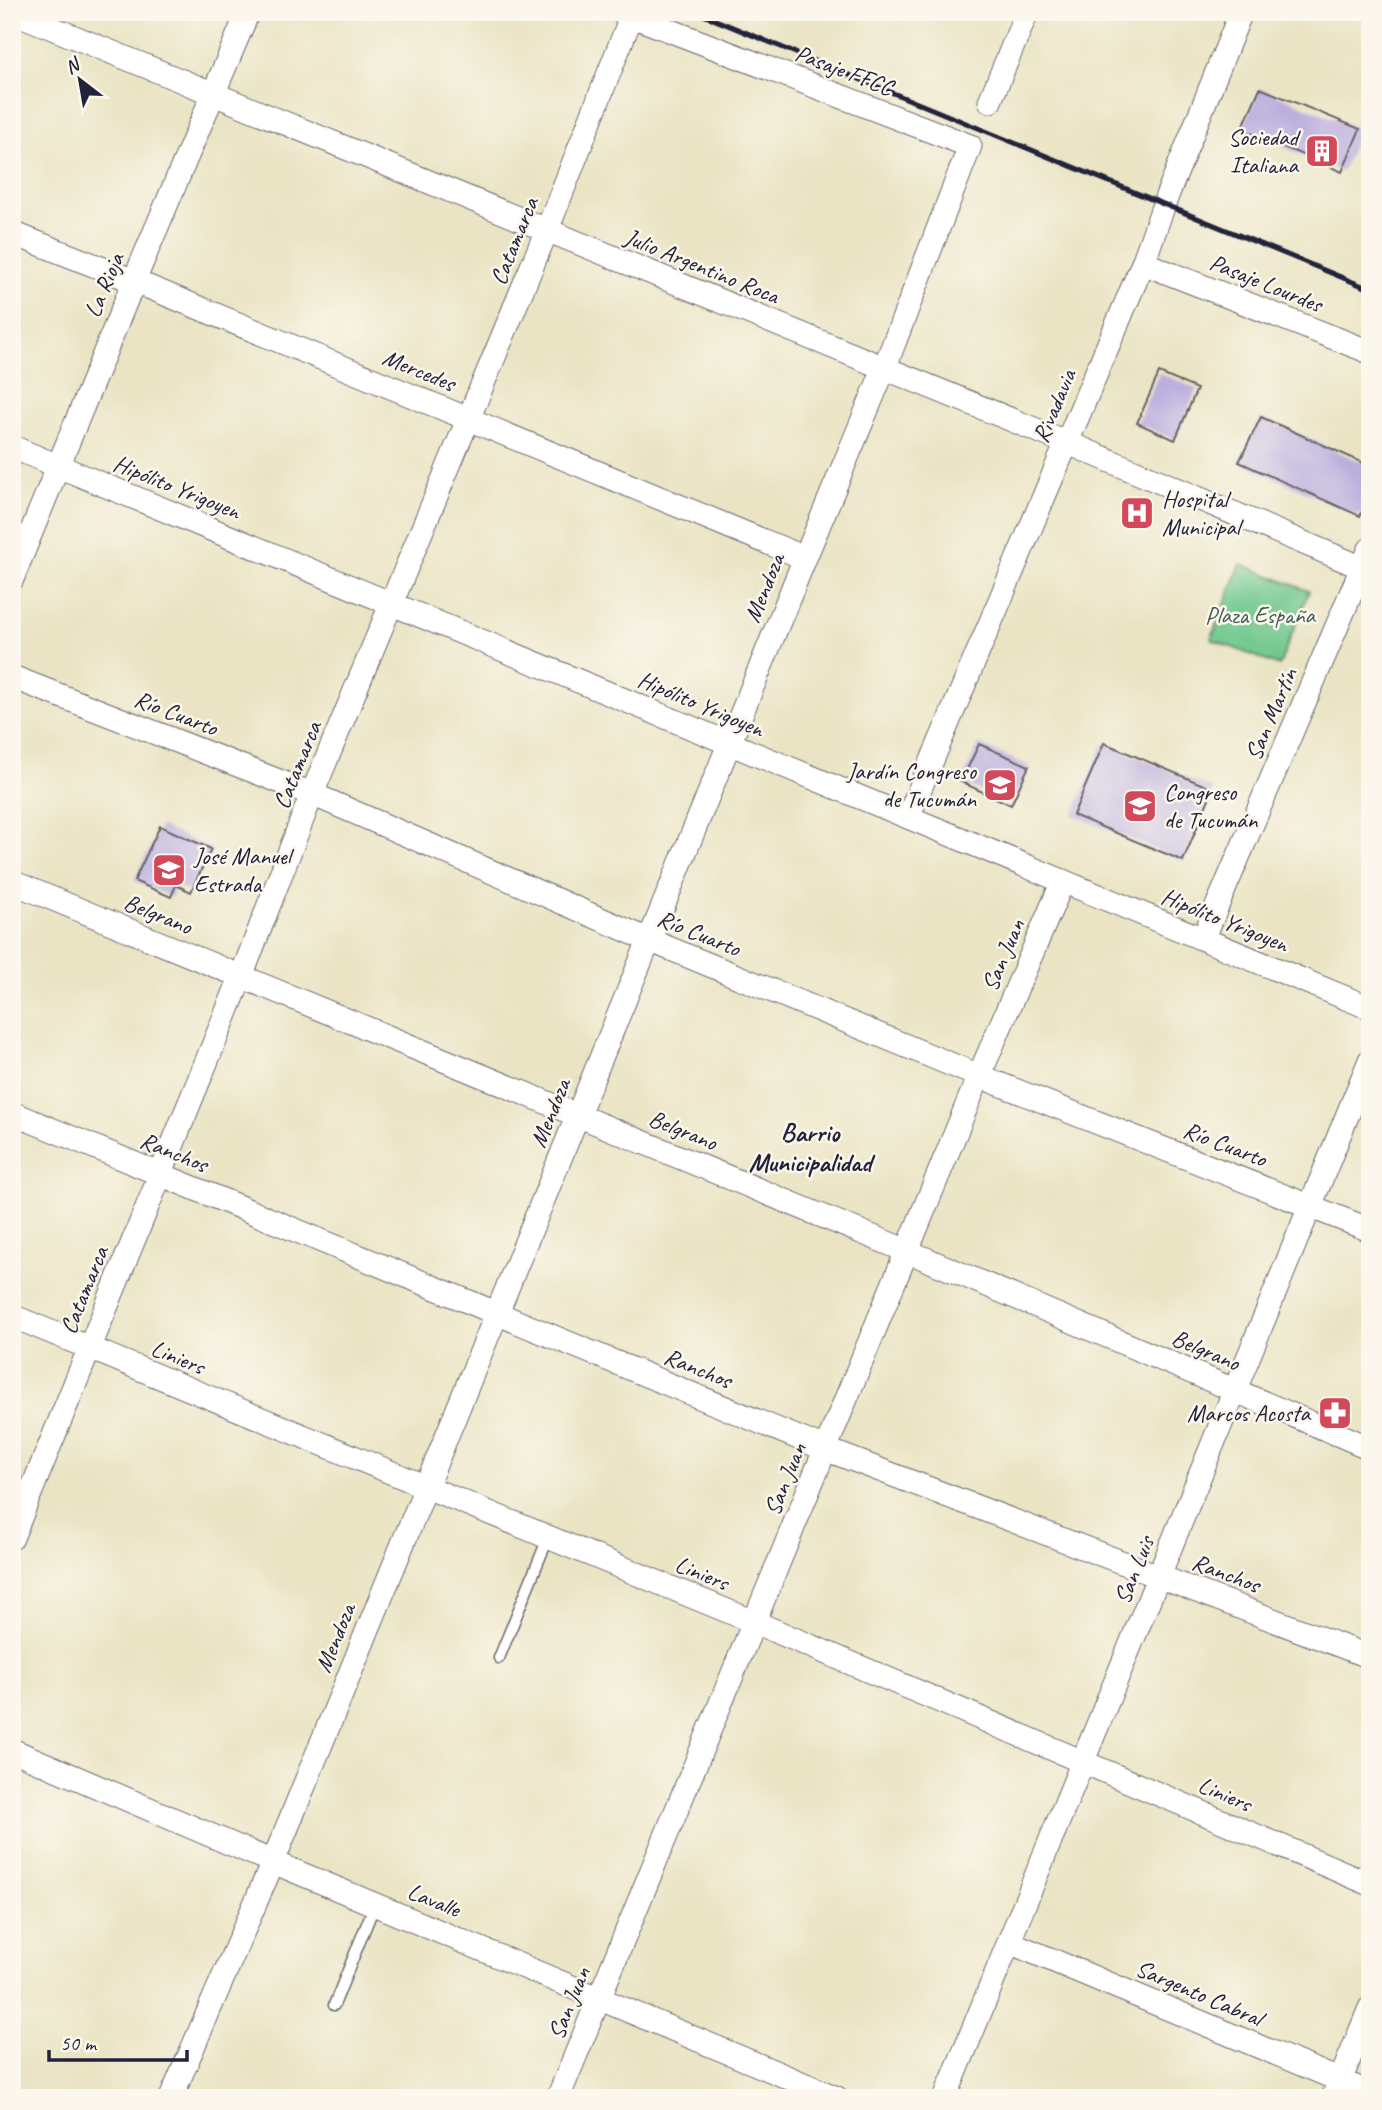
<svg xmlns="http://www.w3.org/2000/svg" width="1382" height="2110" font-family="Caveat,sans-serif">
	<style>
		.green { fill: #71c88e; stroke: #4a7564; stroke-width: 2 }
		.building { fill: #bbafde }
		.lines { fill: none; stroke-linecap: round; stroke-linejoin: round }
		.service-casing { stroke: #68666b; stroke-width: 13 }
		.minor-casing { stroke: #68666b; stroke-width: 25 }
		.service { stroke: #fff; stroke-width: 10 }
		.minor { stroke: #fff; stroke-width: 23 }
		.rail { stroke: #22223b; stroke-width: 5 }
		.labels { text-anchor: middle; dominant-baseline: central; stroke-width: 5; stroke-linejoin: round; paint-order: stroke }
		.street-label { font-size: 24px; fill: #22223b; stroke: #fbf7ec }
		.poi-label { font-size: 24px; fill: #22223b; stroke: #fbf7ec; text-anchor: end }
		.park-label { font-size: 24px; fill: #3e5c58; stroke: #fbf7ec }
		.neighbourhood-label { font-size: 26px; font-weight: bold; fill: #22223b; stroke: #fbf7ec }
	</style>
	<rect width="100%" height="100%" fill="#fbf7ec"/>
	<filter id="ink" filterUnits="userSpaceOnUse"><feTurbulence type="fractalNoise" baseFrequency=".0143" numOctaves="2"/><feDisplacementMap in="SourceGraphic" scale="14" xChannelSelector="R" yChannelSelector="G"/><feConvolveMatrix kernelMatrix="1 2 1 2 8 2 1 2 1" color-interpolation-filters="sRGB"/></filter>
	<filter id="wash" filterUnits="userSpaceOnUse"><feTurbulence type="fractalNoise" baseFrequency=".00686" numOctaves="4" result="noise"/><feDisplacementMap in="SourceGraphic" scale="28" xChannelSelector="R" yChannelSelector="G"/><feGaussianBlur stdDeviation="1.57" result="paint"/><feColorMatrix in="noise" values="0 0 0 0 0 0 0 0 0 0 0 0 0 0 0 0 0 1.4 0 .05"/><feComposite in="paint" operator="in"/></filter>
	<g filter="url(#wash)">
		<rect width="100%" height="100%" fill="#eae4c4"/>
		<path class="green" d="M1241,564L1309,591L1279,666L1211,639Z"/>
		<g id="blocks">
			<path class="building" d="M1260,88L1360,129L1342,172L1242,129Z
				M1159,373L1197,389L1175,440L1137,423Z
				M1261,417L1370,466V495L1360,516L1239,462Z
				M1104,743L1213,789L1183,861L1073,815Z
				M979,744L1029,766L1011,805L961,782Z
				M160,826L211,849L191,892L176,885L171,897L134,881Z"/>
		</g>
	</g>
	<g filter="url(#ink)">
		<use href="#blocks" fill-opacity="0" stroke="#68666b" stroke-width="2"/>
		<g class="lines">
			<g class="service-casing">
				<path id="service" d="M499,1658L548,1538
					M334,2005L375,1904"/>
			</g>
			<g class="minor-casing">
				<path id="minor" d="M13,12L1068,443L1370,571
					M990,101L1027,12
					M12,233L134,281L805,558
					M1143,263L1370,352
					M12,447L1370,1008
					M12,579L134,281L248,12
					M12,677L312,794L649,940L979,1076L1370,1230
					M908,817L1143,263L1167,196L1241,12
					M12,882L907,1251L1370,1448
					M1203,939L1370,549
					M12,1113L825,1449L1370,1657
					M12,1316L754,1622L1370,1884
					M12,1538L241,977L312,794L547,230L633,12
					M12,1750L273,1862L837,2098
					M1009,1942L1370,2093
					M171,2098L273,1862L805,558L884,369L970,146L622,12
					M558,2098L979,1076L1063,881
					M945,2098L1370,1060
					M1333,2098L1370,2008"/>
			</g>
			<use href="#service" class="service"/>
			<use href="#minor" class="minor"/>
			<path class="rail" d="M696,12L1370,289"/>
		</g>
	</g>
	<defs>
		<g id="building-square" transform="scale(1.75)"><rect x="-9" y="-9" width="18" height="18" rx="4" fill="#d1495b" stroke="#fbf7ec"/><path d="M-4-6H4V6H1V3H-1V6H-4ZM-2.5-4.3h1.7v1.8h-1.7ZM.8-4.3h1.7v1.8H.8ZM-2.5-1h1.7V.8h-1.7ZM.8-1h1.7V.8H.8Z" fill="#fff"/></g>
		<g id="hospital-square" transform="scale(1.75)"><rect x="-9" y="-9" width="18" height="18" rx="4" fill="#d1495b" stroke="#fbf7ec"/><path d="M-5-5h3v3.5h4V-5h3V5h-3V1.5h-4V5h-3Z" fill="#fff"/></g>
		<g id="school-square" transform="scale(1.75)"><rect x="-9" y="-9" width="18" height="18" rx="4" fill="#d1495b" stroke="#fbf7ec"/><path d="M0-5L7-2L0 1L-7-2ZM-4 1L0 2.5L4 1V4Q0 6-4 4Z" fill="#fff"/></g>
		<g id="pharmacy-square" transform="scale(1.75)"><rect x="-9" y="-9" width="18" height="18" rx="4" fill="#d1495b" stroke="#fbf7ec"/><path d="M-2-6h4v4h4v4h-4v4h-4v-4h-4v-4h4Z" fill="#fff"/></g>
	</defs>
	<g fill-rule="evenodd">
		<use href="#building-square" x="1322" y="151"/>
		<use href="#hospital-square" x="1137" y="513"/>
		<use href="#school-square" x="1000" y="785"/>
		<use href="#school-square" x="1140" y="806"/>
		<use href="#school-square" x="169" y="870"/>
		<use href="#pharmacy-square" x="1335" y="1413"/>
	</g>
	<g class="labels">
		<g class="street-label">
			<text transform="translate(844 70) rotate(21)">Pasaje FFCC</text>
			<text transform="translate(514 241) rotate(-68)">Catamarca</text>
			<text transform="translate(702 266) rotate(22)">Julio Argentino Roca</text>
			<text transform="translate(1266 283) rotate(22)">Pasaje Lourdes</text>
			<text transform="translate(104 285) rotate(-67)">La Rioja</text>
			<text transform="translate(419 370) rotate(22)">Mercedes</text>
			<text transform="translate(1054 406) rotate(-67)">Rivadavia</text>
			<text transform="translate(177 487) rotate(22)">Hipólito Yrigoyen</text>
			<text transform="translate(764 588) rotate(-68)">Mendoza</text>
			<text transform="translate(701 704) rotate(23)">Hipólito Yrigoyen</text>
			<text transform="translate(176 713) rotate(21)">Río Cuarto</text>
			<text transform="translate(1271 714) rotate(-67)">San Martín</text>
			<text transform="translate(297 765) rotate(-68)">Catamarca</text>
			<text transform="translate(158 914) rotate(22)">Belgrano</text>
			<text transform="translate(1225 920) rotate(22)">Hipólito Yrigoyen</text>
			<text transform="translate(699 933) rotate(22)">Río Cuarto</text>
			<text transform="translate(1003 955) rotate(-67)">San Juan</text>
			<text transform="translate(550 1113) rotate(-68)">Mendoza</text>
			<text transform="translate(683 1130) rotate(22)">Belgrano</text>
			<text transform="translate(1225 1144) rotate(21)">Río Cuarto</text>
			<text transform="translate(174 1152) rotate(22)">Ranchos</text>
			<text transform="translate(84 1290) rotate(-68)">Catamarca</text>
			<text transform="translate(1206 1350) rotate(23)">Belgrano</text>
			<text transform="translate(178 1357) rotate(22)">Liniers</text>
			<text transform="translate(698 1368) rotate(22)">Ranchos</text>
			<text transform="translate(785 1479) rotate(-68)">San Juan</text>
			<text transform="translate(1134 1570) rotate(-68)">San Luis</text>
			<text transform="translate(702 1573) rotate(22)">Liniers</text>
			<text transform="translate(1226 1573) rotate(21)">Ranchos</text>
			<text transform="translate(335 1638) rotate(-68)">Mendoza</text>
			<text transform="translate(1225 1794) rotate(23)">Liniers</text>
			<text transform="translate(434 1900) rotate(22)">Lavalle</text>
			<text transform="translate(1199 1993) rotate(23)">Sargento Cabral</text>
			<text transform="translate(569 2003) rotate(-68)">San Juan</text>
		</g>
		<g class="poi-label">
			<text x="1298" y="137">Sociedad<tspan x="1298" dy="28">Italiana</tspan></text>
			<text x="1162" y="499" text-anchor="start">Hospital<tspan x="1162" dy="28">Municipal</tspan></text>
			<text x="976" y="771">Jardín Congreso<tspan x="976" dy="28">de Tucumán</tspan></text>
			<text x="1164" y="792" text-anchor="start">Congreso<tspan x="1164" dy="28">de Tucumán</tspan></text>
			<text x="194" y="856" text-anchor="start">José Manuel<tspan x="194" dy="28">Estrada</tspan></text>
			<text x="1310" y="1413">Marcos Acosta</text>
		</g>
		<g class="park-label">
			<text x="1260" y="615">Plaza España</text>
		</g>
		<g class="neighbourhood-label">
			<text x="810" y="1132">Barrio<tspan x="810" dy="30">Municipalidad</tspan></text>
		</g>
	</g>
	<rect width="1382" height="2110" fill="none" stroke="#fbf7ec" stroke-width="42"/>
	<g transform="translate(80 80) rotate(329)" stroke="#fbf7ec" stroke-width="5" paint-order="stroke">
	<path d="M0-5L12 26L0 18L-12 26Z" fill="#22223b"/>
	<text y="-10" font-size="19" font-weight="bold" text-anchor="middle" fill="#22223b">N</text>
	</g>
	<path d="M49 2050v10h138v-10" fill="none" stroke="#22223b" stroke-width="3.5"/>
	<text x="60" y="2050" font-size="21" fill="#22223b" stroke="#fbf7ec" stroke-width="5" paint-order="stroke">50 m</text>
</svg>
